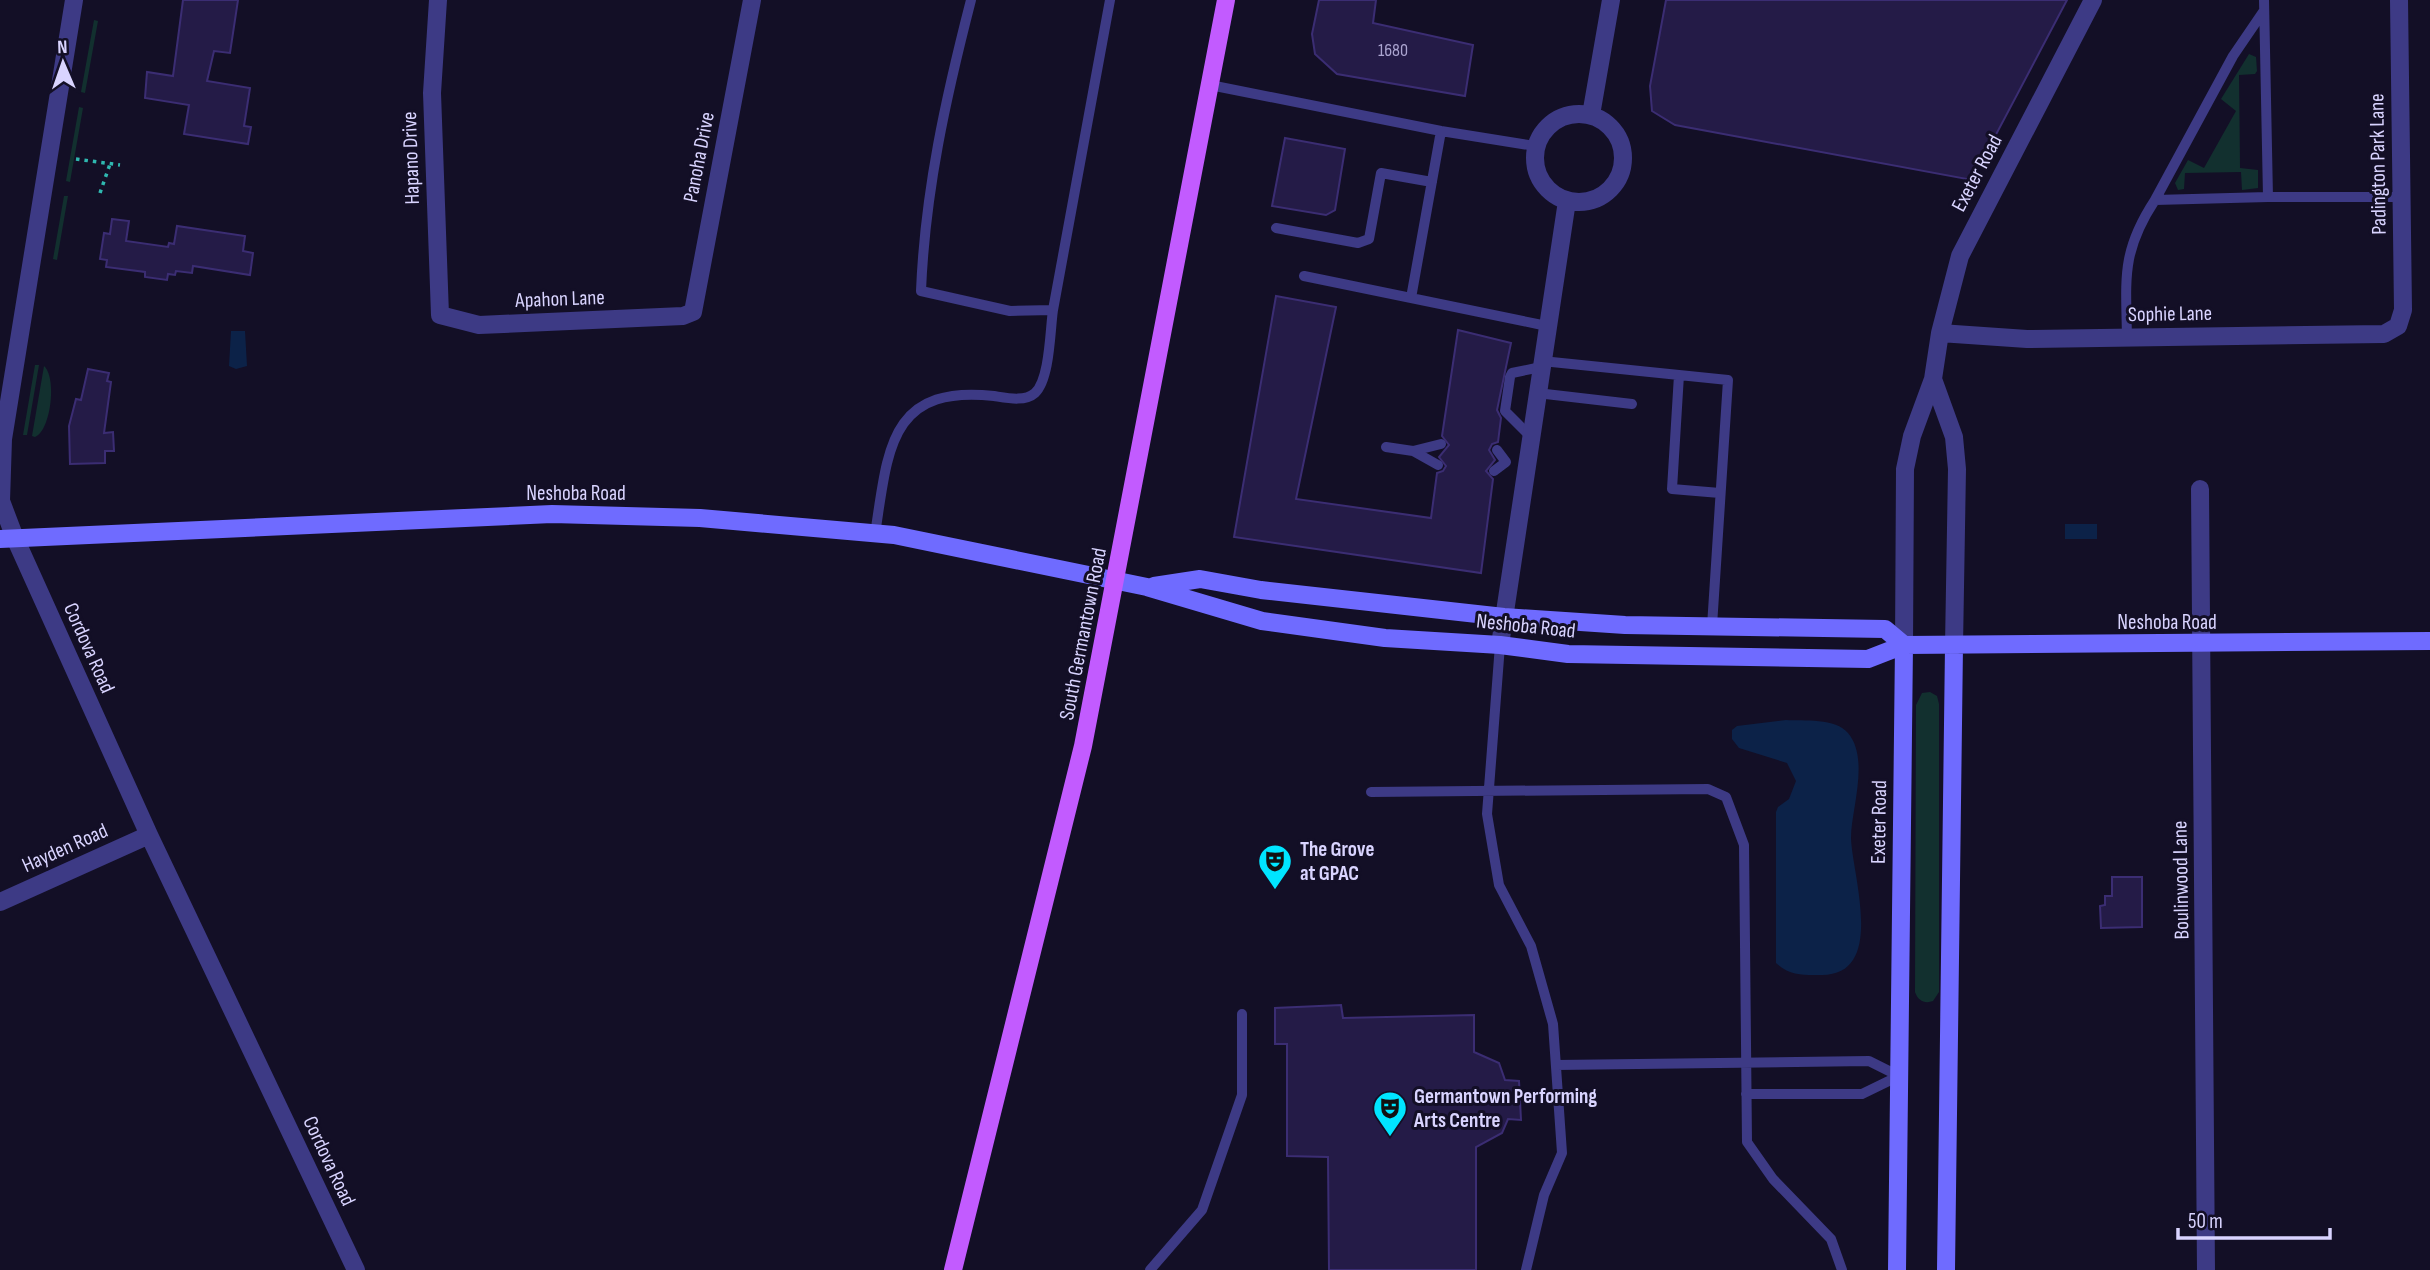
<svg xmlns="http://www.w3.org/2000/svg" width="2430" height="1270" font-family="'Sofia Sans Condensed',sans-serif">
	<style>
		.green { fill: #12302f }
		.water { fill: #0c2248 }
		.building { fill: #241b47; stroke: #3b2d73; stroke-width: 2 }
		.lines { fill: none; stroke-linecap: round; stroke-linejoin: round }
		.path { stroke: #2fb8b0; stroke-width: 3.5; stroke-dasharray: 3.5 5; stroke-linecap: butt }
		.lane { stroke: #3d3a85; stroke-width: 10 }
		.street { stroke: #3d3a85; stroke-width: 18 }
		.secondary { stroke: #6f6bff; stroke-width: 18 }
		.primary { stroke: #c25bff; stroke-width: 18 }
		.labels { text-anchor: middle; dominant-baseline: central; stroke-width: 6; stroke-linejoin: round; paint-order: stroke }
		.number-label { font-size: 18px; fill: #aca6d1 }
		.street-label { font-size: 21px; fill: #d9d4ff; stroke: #130f26 }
		.poi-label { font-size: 21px; font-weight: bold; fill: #d9d4ff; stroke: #130f26; text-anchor: start }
	</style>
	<rect width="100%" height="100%" fill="#130f26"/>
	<path class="green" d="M94,20L98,21L85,93L81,92Z
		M2249,54L2256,57L2257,71L2255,74L2239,75L2240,168L2258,170V188L2242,190L2241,172L2185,173L2184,189L2178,190L2175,183L2188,160L2204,168L2236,111L2221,99Z
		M79,107L83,108L70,182L66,181Z
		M64,196H68L57,260L53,259Z
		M35,365H39L27,435H23Z
		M44,366C57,377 51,431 35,437L32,436Z
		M1930,692L1937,696L1939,704V992L1933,1001C1925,1004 1918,1001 1915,992L1916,705L1922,693Z"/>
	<path class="water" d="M231,331H245L247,366L236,369L229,366Z
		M2065,524H2097V539H2065Z
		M1786,720C1803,721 1836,718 1848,733C1870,759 1851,810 1851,838C1852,874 1887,976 1821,975C1803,975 1790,976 1776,963V812L1778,807L1789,799L1796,781L1787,763L1739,748L1732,739V730L1737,726Z"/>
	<path class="building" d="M183,0H238L230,53L214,51L207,81L250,88L244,126L251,127L248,144L184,134L189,105L145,98L147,72L173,76Z
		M1319,0H1376L1373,23L1473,45L1465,96L1337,74L1315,54L1312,34Z
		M1666,0H2067L1972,180L1675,125L1652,111L1650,86Z
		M1285,138L1345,149L1335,210L1326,215L1272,206Z
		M112,219L129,221L126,241L168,247L169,243L174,244L177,226L245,236L243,251L253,253L250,275L193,266L192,273L176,271L175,275L168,274L167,280L145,277V272L106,267L107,260L100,259L104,233L110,234Z
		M1276,296L1336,307L1296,499L1431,518L1437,473L1443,471L1446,466L1439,457L1449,445L1442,436L1458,330L1511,343L1497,410L1501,418L1498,442L1492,444L1489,450L1495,460L1486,471L1493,479L1481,573L1234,537Z
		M88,369L109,373L107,381L111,382L104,433L113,432L114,451H105V463L70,464L69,426L76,399L81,400Z
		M2112,877H2142V927L2101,928L2100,906L2105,905V896H2112Z
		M1341,1005L1343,1018L1474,1015V1052L1499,1063L1505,1080L1519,1081L1521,1120L1508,1119L1502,1133L1476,1147V1270H1329L1328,1157L1287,1156V1044H1275V1008Z"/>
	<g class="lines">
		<path class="path" d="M76,159L120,165
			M100,193L110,164"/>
		<path class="lane" d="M971,0C946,97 925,191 921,291L1010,311L1053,310L1110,0
			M1210,85L1441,131L1535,146
			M2268,197H2402
			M2155,200L2233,56L2263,12
			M1276,228L1358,243L1369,239L1381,173L1432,182
			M1304,276L1547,326
			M1411,298L1441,131
			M2127,338C2126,278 2121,252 2155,200L2268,197L2264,0
			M1542,361L1728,380L1712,626
			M1679,375L1672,489L1720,493
			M1537,393L1632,404
			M1530,436L1505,411L1510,377L1512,373L1541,367
			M1386,447L1413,451
			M1438,465L1413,451L1441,444
			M1494,471L1506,462L1497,450
			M875,534C888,452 888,384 994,396C1007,398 1025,402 1035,393C1050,379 1050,330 1053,310
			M1500,645L1487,814L1499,885L1531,946L1553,1024L1562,1153L1544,1195L1526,1270
			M1371,792L1708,789L1726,797L1744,845L1747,1142L1773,1179L1831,1239L1842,1270
			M1556,1065L1869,1061L1899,1076
			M1746,1094H1862L1899,1076
			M1150,1270L1202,1210L1242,1095V1014"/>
		<path class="street" d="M74,0L3,439L1,501L15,538L149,835L356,1270
			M438,0L432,93L440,315L479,325L683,316L693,312L752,0
			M1535 158a44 44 0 1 1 88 0a44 44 0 1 1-88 0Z
			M1591,115L1611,0
			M1940,333L2027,339L2384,334L2398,326L2403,310L2399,0
			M1933,379L1954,437L1957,469L1954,646
			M2200,489L2206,1270
			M1500,645L1567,201
			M1904,645L1905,469L1912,436L1933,379L1940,333L1960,256L2093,0
			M0,902L149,835"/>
		<path class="secondary" d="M0,539L552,514L700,518L894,535L1147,587L1262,621L1385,638L1500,645L1568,654L1868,659L1904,645L2430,641
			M1154,586L1200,579L1261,590L1504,617L1625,625L1885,629L1904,645
			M1897,1270L1904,645
			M1946,1270L1954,646"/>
		<path class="primary" d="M953,1270L1083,746L1226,0"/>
	</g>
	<defs>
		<g id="theatre-pin" transform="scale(1.75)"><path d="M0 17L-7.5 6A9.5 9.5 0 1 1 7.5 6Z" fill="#00e5ff" stroke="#130f26"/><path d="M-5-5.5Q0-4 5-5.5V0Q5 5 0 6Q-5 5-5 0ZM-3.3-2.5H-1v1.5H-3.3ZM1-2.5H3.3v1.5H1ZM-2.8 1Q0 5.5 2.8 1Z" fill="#111"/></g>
	</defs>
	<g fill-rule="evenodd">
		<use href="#theatre-pin" x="1275" y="861"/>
		<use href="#theatre-pin" x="1390" y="1108"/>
	</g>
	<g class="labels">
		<g class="number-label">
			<text x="1393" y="50">1680</text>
		</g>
		<g class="street-label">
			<text transform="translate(699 157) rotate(-79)">Panoha Drive</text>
			<text transform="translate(411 158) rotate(-92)">Hapano Drive</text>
			<text transform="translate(2378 164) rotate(-91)">Padington Park Lane</text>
			<text transform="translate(1977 173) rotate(-62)">Exeter Road</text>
			<text transform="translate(560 299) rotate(-2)">Apahon Lane</text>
			<text transform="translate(2170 314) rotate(-1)">Sophie Lane</text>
			<text x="576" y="493">Neshoba Road</text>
			<text x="2167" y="622">Neshoba Road</text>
			<text transform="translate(1526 626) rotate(6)">Neshoba Road</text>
			<text transform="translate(1083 634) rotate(-79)">South Germantown Road</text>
			<text transform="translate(89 648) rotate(66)">Cordova Road</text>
			<text transform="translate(1879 822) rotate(-89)">Exeter Road</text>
			<text transform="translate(65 848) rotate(-24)">Hayden Road</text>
			<text transform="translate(2181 880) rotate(-91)">Boulinwood Lane</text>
			<text transform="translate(329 1161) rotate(65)">Cordova Road</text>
		</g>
		<g class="poi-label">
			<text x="1300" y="849">The Grove<tspan x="1300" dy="24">at GPAC</tspan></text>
			<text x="1414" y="1096">Germantown Performing<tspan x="1414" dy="24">Arts Centre</tspan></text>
		</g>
	</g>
	<g transform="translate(63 63) rotate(358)" stroke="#130f26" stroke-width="5" paint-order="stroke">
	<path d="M0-5L12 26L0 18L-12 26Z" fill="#d9d4ff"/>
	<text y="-10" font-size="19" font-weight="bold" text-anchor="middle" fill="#d9d4ff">N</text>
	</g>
	<path d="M2178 1228v10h152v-10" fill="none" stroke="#d9d4ff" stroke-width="3.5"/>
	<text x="2188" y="1228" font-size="21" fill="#d9d4ff" stroke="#130f26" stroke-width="5" paint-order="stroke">50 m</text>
</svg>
